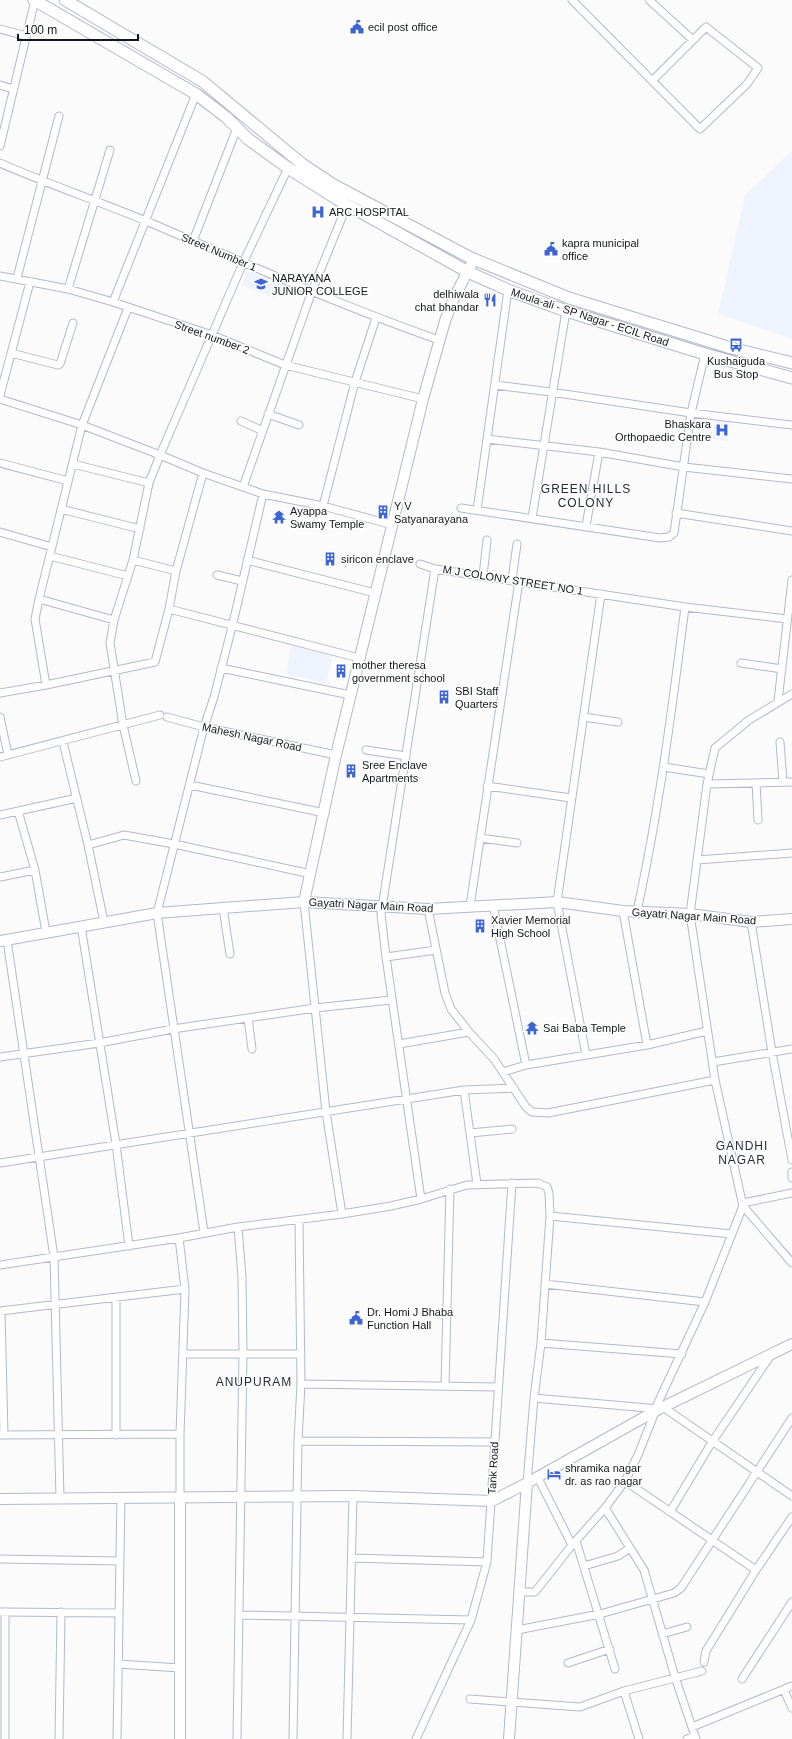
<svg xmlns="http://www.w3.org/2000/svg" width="792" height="1739" font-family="Helvetica,sans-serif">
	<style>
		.built { fill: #eff3fe }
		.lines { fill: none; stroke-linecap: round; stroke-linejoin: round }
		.street-casing { stroke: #b1b9cb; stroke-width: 9 }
		.secondary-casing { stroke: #b1b9cb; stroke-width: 12 }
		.primary-casing { stroke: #b1b9cb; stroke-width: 13 }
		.street { stroke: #fff; stroke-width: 7 }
		.secondary { stroke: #fff; stroke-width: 10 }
		.primary { stroke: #fff; stroke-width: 11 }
		.labels { text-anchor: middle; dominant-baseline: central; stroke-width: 3; stroke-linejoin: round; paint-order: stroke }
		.poi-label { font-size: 11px; fill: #13161c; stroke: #fff; text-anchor: start }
		.street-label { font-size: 11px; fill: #13161c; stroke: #fff }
		.neighbourhood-label { font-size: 12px; letter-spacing: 1px; fill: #252b39; stroke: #fff }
	</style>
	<rect width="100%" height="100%" fill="#fbfbfb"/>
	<path class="built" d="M792,151V339L718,314L745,195Z
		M247,271L280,284L275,298L242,285Z
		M715,419L731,421L728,441L712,439Z
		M291,646L333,656L326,683L286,674Z"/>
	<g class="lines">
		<g class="street-casing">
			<path id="street" d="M572,0L700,129L747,84L758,68L706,27L652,81
				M649,0L693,40
				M0,29L26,36
				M0,85L13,89
				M0,146L35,0
				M0,163C48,184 98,201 146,221C243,262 339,305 439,340
				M193,241L237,128
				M0,276L68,289L113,302L212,335L285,365L423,399
				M17,278L59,116
				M68,289L110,150
				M113,302L196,94
				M11,353L58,365L60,364L73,323
				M495,385L551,392L691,413L792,425
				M0,395L30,282
				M0,399L82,425L160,455L203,473L263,494L323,506L393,525
				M268,414L299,425
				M241,421L263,431
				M487,439L599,452L684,467L792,479
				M0,463L68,481
				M73,464L149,483
				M243,487L312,291L347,205
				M323,506L355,382L376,318
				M461,508L660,538L669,537L674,533L691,413L705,354
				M61,509L140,529
				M477,510L508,290
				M676,513L792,531
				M532,518L566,311
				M586,526L599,452
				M0,532L52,547
				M50,556L128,576
				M133,560L176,571
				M247,560L375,593
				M420,564L435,569
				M217,575L242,581
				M483,576L487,540
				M512,580L517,544
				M39,599L114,620
				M169,609L359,658
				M741,663L782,669
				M221,668L350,695
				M46,685L35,619L39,599L82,425L128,308
				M0,693L46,685L155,662L169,609L176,571L203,473
				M778,701L792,580
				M0,717L8,755
				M167,717L204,727L336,755
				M583,717L618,722
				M63,742L88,845L104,922
				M780,742L783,782
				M366,750L406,756
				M0,757L160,715
				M664,767L709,774
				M136,781L123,725L110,643L114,620L133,560L149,483L160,455L243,263L288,168
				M756,783L758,820
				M707,784L792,782
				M190,785L325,813
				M487,786L571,798
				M18,811L35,870L46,932
				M0,815L77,798
				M480,838L517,843
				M88,845L124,835L174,844L311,874
				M697,860L792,853
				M0,877L35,870
				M304,902L326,1112L342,1214
				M493,905L526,1065
				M470,906L519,581
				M223,908L230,954
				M428,909L445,993L451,1009L469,1032L494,1059L526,1107L532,1112L548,1113L715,1080L690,914L707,784L715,748L749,720L792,694
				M623,911L647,1045
				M637,911C659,811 672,709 685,607
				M751,922L772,1052L792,1160
				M81,926L116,1144L129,1246
				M7,940L54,1257L60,1498
				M386,957L381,914L435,569L685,607L787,619
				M248,1018L252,1049
				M399,1044L469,1032
				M586,1055L557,902L601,594
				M0,1057L99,1043L173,1029L315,1008L391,1000
				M713,1062L792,1049
				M503,1072L526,1065L647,1045L707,1031
				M464,1090L477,1184
				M470,1133L512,1129
				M0,1163L464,1090L514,1088
				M792,1172V1178
				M421,1199L386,957L436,950
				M743,1203L792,1193
				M743,1206L792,1263
				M550,1216L732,1234
				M204,1232L157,913L204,727L214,697L232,627L263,494
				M179,1238L185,1289L180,1434V1497
				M0,1265L179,1238L238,1227L342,1214L391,1206L421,1199L467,1185L538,1183L547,1187L549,1193L550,1216L541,1343L534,1398L527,1483
				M545,1284L705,1302
				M0,1311L185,1289
				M1,1311L4,1435
				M541,1343L682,1354
				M183,1354H301
				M301,1384L498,1387
				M445,1385L450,1189
				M534,1398L659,1409
				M663,1407L792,1496
				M655,1409L705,1302L743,1206L715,1080
				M0,1435L180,1434
				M116,1435V1299
				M298,1441L494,1442
				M537,1476L572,1545
				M625,1481L756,1570
				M605,1508L644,1570L675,1677L696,1739
				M670,1512L712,1442L771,1355
				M576,1541L615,1669
				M352,1558L487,1562
				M0,1559L120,1561
				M584,1566L618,1556L630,1548
				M520,1592H535L572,1545L605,1508L625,1481L638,1455L655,1412
				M0,1612L119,1613
				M5,1612V1739
				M239,1615L471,1620
				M517,1630L600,1614L674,1593L681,1588L792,1418
				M662,1634L687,1627
				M704,1662L706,1651L756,1570L792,1517
				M568,1663L610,1649
				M118,1664L180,1668
				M742,1679L792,1602
				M784,1690L792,1708
				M624,1691L639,1739
				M470,1699L580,1707L624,1691L702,1671
				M692,1727L792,1686
				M59,1739L61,1612
				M117,1739L121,1497
				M237,1739L243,1353L242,1277L238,1227
				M293,1739L298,1441L301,1384L299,1220
				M347,1739L353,1496
				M416,1739L471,1620L487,1562L512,1183
				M687,1739L695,1736"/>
		</g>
		<g class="secondary-casing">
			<path id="secondary" d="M304,902L336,755L423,399L445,321L453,300L474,259
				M0,941L157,913L304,902L428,909L557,902L623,911L690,914L751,922L792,919
				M0,1499L353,1496L492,1501L527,1483L659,1409L792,1344
				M180,1739V1497
				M509,1739L527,1483"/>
		</g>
		<g class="primary-casing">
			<path id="primary" d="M34,0L196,94L226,117L248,139L288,168L337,199L468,272L508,290L566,311L705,354L792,378
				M65,0L202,81L302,164L332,184L471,258L569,298L731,348L792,363"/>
		</g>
		<use href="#street" class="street"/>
		<use href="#secondary" class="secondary"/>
		<use href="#primary" class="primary"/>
	</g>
	<defs>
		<g id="civic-bare" transform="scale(1.08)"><path d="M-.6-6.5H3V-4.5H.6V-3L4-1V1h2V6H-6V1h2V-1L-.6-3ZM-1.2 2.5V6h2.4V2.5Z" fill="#3d64d5" stroke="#fff" stroke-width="2.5" paint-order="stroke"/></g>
		<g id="hospital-bare" transform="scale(1.08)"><path d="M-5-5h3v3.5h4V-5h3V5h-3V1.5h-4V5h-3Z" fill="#3d64d5" stroke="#fff" stroke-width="2.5" paint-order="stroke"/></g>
		<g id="university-bare" transform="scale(1.08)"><path d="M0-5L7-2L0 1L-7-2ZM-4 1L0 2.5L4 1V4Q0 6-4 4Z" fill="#3d64d5" stroke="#fff" stroke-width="2.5" paint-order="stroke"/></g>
		<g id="restaurant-bare" transform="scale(1.08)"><path d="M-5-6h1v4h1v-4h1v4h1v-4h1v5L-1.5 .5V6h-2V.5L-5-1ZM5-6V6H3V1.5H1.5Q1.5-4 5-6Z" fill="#3d64d5" stroke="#fff" stroke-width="2.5" paint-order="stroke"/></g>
		<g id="bus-bare" transform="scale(1.08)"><path d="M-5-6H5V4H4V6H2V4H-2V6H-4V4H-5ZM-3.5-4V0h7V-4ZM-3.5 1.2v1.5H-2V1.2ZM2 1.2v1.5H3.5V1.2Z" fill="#3d64d5" stroke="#fff" stroke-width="2.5" paint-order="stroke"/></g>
		<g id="building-bare" transform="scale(1.08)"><path d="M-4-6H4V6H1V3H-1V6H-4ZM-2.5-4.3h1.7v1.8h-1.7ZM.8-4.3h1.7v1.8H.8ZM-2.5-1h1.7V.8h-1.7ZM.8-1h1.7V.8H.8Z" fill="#3d64d5" stroke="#fff" stroke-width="2.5" paint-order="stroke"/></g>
		<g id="temple-bare" transform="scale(1.08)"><path d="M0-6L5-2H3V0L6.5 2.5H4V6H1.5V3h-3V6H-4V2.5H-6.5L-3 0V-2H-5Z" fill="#3d64d5" stroke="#fff" stroke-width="2.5" paint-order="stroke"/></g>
		<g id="hotel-bare" transform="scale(1.08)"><path d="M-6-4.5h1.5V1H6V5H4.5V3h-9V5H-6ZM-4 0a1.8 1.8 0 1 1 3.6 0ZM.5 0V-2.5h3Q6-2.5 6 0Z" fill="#3d64d5" stroke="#fff" stroke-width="2.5" paint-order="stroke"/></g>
	</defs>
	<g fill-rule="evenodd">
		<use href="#civic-bare" x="357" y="27"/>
		<use href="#hospital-bare" x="318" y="212"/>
		<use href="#civic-bare" x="551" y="249"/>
		<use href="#university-bare" x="261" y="284"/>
		<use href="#restaurant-bare" x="490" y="300"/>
		<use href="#bus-bare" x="736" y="345"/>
		<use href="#hospital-bare" x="722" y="430"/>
		<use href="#building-bare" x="383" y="512"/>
		<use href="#temple-bare" x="279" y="517"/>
		<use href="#building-bare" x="330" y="559"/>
		<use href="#building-bare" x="341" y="671"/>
		<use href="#building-bare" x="444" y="697"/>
		<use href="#building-bare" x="351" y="771"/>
		<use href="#building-bare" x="480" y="926"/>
		<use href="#temple-bare" x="532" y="1028"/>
		<use href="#civic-bare" x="356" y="1318"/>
		<use href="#hotel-bare" x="554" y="1474"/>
	</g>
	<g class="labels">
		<g class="poi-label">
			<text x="368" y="27">ecil post office</text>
			<text x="329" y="212">ARC HOSPITAL</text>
			<text x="562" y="243">kapra municipal<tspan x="562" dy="13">office</tspan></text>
			<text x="272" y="278">NARAYANA<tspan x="272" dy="13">JUNIOR COLLEGE</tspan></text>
			<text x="479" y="294" text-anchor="end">delhiwala<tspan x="479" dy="13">chat bhandar</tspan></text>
			<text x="736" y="361" text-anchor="middle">Kushaiguda<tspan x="736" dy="13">Bus Stop</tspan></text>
			<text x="711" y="424" text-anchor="end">Bhaskara<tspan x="711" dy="13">Orthopaedic Centre</tspan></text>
			<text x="394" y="506">Y V<tspan x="394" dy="13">Satyanarayana</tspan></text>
			<text x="290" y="511">Ayappa<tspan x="290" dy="13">Swamy Temple</tspan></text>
			<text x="341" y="559">siricon enclave</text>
			<text x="352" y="665">mother theresa<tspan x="352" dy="13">government school</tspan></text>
			<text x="455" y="691">SBI Staff<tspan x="455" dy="13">Quarters</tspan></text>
			<text x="362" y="765">Sree Enclave<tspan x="362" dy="13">Apartments</tspan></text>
			<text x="491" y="920">Xavier Memorial<tspan x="491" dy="13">High School</tspan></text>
			<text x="543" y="1028">Sai Baba Temple</text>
			<text x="367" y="1312">Dr. Homi J Bhaba<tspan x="367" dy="13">Function Hall</tspan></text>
			<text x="565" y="1468">shramika nagar<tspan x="565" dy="13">dr. as rao nagar</tspan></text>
		</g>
		<g class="street-label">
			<text transform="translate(219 252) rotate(23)">Street Number 1</text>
			<text transform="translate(590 317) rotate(18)">Moula-ali - SP Nagar - ECIL Road</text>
			<text transform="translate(212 337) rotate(20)">Street number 2</text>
			<text transform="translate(513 580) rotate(9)">M J COLONY STREET NO 1</text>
			<text transform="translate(252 737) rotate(12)">Mahesh Nagar Road</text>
			<text transform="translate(371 905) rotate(3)">Gayatri Nagar Main Road</text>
			<text transform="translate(694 916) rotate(4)">Gayatri Nagar Main Road</text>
			<text transform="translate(493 1468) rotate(-87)">Tank Road</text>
		</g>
		<g class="neighbourhood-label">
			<text x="586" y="489">GREEN HILLS<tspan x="586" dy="14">COLONY</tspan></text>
			<text x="742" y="1146">GANDHI<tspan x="742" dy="14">NAGAR</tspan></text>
			<text x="254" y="1382">ANUPURAM</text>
		</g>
	</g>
	<path d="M18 34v6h120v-6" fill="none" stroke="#13161c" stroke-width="2"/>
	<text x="24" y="34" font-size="12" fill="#13161c" stroke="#ffffff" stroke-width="3" paint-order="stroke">100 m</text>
</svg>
